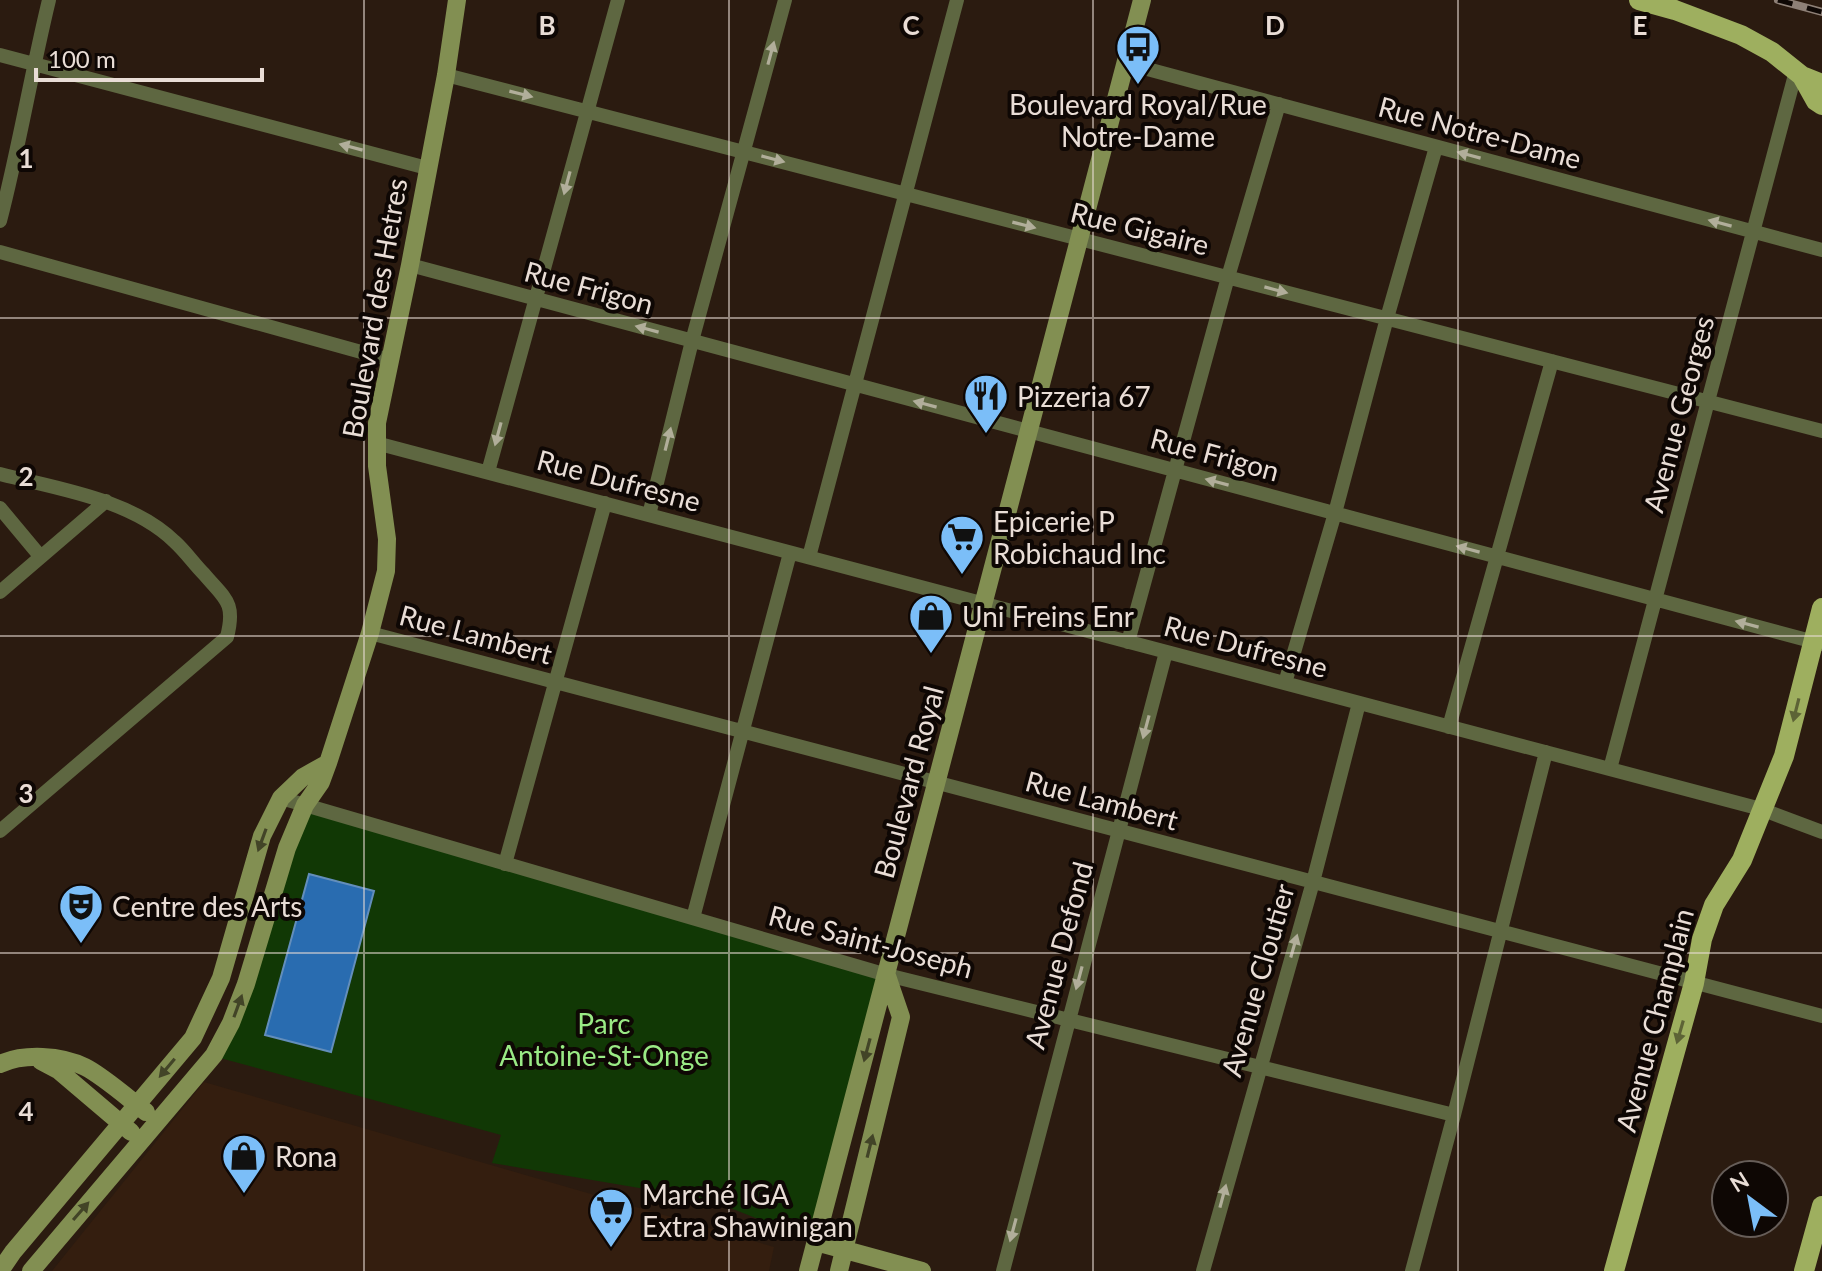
<svg xmlns="http://www.w3.org/2000/svg" width="1822" height="1271" font-family="Lato,sans-serif">
	<style>
		.built { fill: #341e0f }
		.green { fill: #113805 }
		.water { fill: #296cb0; stroke: #638ebb; stroke-width: 2 }
		.lines { fill: none; stroke-linecap: round; stroke-linejoin: round }
		.street { stroke: #5e6741; stroke-width: 14 }
		.secondary { stroke: #828f52; stroke-width: 18 }
		.primary { stroke: #9eaf5f; stroke-width: 20 }
		.rail-casing { stroke: #8e8077; stroke-width: 8 }
		.rail { stroke: #0e0704; stroke-width: 5; stroke-dasharray: 15; stroke-linecap: butt }
		.oneway { fill: #b1ae9a }
		.oneway2 { fill: #5d6336 }
		.oneway3 { fill: #424427 }
		.grid { fill: none; stroke: #e9ddd6; stroke-width: 2; stroke-opacity: 0.55 }
		.labels { text-anchor: middle; dominant-baseline: central; stroke-width: 8; stroke-linejoin: round; paint-order: stroke }
		.poi-label { font-size: 28px; fill: #e9ddd6; stroke: #0e0704; text-anchor: start }
		.street-label { font-size: 28px; fill: #e9ddd6; stroke: #0e0704 }
		.park-label { font-size: 28px; fill: #9aea85; stroke: #0e0704 }
		.grid-label { font-size: 26px; text-anchor: middle; font-weight: bold; fill: #e9ddd6; stroke: #0e0704; stroke-width: 8; stroke-linejoin: round; paint-order: stroke }
	</style>
	<rect width="100%" height="100%" fill="#2b1b10"/>
	<path class="built" d="M204,1082L774,1247L769,1271H52Z"/>
	<path class="green" d="M305,805L887,975L822,1244L710,1200L492,1163L501,1135L220,1058Z"/>
	<path class="water" d="M309,874L374,891L331,1052L265,1035Z"/>
	<g class="lines">
		<path class="street" d="M0,55L427,168
			M1125,63L1822,250
			M446,75L1822,431
			M0,221C19,148 31,74 49,0
			M0,252L390,360
			M410,265L1822,644
			M376,443L1761,809L1822,832
			M488,472L618,0
			M0,474C58,489 131,499 175,542C186,552 194,564 204,574C225,599 236,602 227,637L0,831
			M0,508L40,556
			M649,515L692,341L785,0
			M809,557L957,0
			M0,592L106,501
			M370,633L1822,1016
			M1128,642L1228,277L1279,104
			M1285,683L1335,513L1387,318L1436,147
			M1449,727L1552,361
			M1610,769L1796,71
			M281,798L887,975L1454,1115
			M505,864L605,503
			M693,918L790,553
			M1003,1271L1166,652
			M1203,1271L1313,882L1359,703
			M1412,1271L1454,1115L1546,752"/>
		<path class="secondary" d="M41,1061L58,1070L131,1132
			M0,1064C24,1053 61,1055 85,1067C103,1076 129,1099 146,1112
			M816,1242L922,1271
			M0,1271L13,1252L193,1038L221,978L262,836L281,798L303,777L328,763
			M31,1271L214,1055L231,1023L246,984L287,848L305,805L321,782L328,763L370,633L386,571L387,539L377,466V423L410,265L446,75L457,0
			M808,1271L1142,0
			M839,1271L901,1017L887,976"/>
		<path class="primary" d="M1639,0L1675,10L1741,35L1772,52L1802,76L1822,84
			M1802,76L1816,101L1822,105
			M1614,1271L1694,983L1702,939L1714,905L1742,860L1784,756L1822,608
			M1804,1271L1822,1206"/>
		<g class="rail-casing">
			<path id="rail" d="M1778,0L1822,12"/>
		</g>
		<use href="#rail" class="rail"/>
	</g>
	<defs><path id="oneway-solid" d="M-6-.8H1V-3.2L6.5 0L1 3.2V.8H-6Z" transform="scale(2)"/></defs>
	<g class="oneway">
		<use href="#oneway-solid" transform="translate(771 53) rotate(-75)"/>
		<use href="#oneway-solid" transform="translate(521 94) rotate(14)"/>
		<use href="#oneway-solid" transform="translate(351 147) rotate(-165)"/>
		<use href="#oneway-solid" transform="translate(1469 155) rotate(-165)"/>
		<use href="#oneway-solid" transform="translate(773 159) rotate(15)"/>
		<use href="#oneway-solid" transform="translate(567 183) rotate(105)"/>
		<use href="#oneway-solid" transform="translate(1720 223) rotate(-165)"/>
		<use href="#oneway-solid" transform="translate(1024 225) rotate(14)"/>
		<use href="#oneway-solid" transform="translate(1276 290) rotate(15)"/>
		<use href="#oneway-solid" transform="translate(647 329) rotate(-165)"/>
		<use href="#oneway-solid" transform="translate(925 404) rotate(-165)"/>
		<use href="#oneway-solid" transform="translate(498 434) rotate(105)"/>
		<use href="#oneway-solid" transform="translate(668 439) rotate(-76)"/>
		<use href="#oneway-solid" transform="translate(1217 482) rotate(-165)"/>
		<use href="#oneway-solid" transform="translate(1468 549) rotate(-165)"/>
		<use href="#oneway-solid" transform="translate(1747 624) rotate(-165)"/>
		<use href="#oneway-solid" transform="translate(1146 727) rotate(105)"/>
		<use href="#oneway-solid" transform="translate(1294 946) rotate(-74)"/>
		<use href="#oneway-solid" transform="translate(1079 978) rotate(105)"/>
		<use href="#oneway-solid" transform="translate(1223 1196) rotate(-75)"/>
		<use href="#oneway-solid" transform="translate(1013 1230) rotate(105)"/>
	</g>
	<g class="oneway2">
		<use href="#oneway-solid" transform="translate(1796 710) rotate(104)"/>
		<use href="#oneway-solid" transform="translate(1680 1032) rotate(106)"/>
	</g>
	<g class="oneway3">
		<use href="#oneway-solid" transform="translate(262 840) rotate(110)"/>
		<use href="#oneway-solid" transform="translate(238 1006) rotate(-70)"/>
		<use href="#oneway-solid" transform="translate(867 1050) rotate(105)"/>
		<use href="#oneway-solid" transform="translate(167 1068) rotate(130)"/>
		<use href="#oneway-solid" transform="translate(870 1146) rotate(-76)"/>
		<use href="#oneway-solid" transform="translate(81 1211) rotate(-49)"/>
	</g>
	<path class="grid" d="M364,0V1271M729,0V1271M1093,0V1271M1458,0V1271M0,318H1822M0,636H1822M0,953H1822"/>
	<defs>
		<g id="bus-pin" transform="scale(2.3)"><path d="M0 17L-7.5 6A9.5 9.5 0 1 1 7.5 6Z" fill="#7bbef8" stroke="#0e0704"/><path d="M-5-6H5V4H4V6H2V4H-2V6H-4V4H-5ZM-3.5-4V0h7V-4ZM-3.5 1.2v1.5H-2V1.2ZM2 1.2v1.5H3.5V1.2Z" fill="#111"/></g>
		<g id="restaurant-pin" transform="scale(2.3)"><path d="M0 17L-7.5 6A9.5 9.5 0 1 1 7.5 6Z" fill="#7bbef8" stroke="#0e0704"/><path d="M-5-6h1v4h1v-4h1v4h1v-4h1v5L-1.5 .5V6h-2V.5L-5-1ZM5-6V6H3V1.5H1.5Q1.5-4 5-6Z" fill="#111"/></g>
		<g id="supermarket-pin" transform="scale(2.3)"><path d="M0 17L-7.5 6A9.5 9.5 0 1 1 7.5 6Z" fill="#7bbef8" stroke="#0e0704"/><path d="M-6-5.5h2.5l.6 2H6L4.5 2H-2.5L-4.4-4H-6ZM-1.5 3.2a1.3 1.3 0 1 0 .1 0ZM3 3.2a1.3 1.3 0 1 0 .1 0Z" fill="#111"/></g>
		<g id="shop-pin" transform="scale(2.3)"><path d="M0 17L-7.5 6A9.5 9.5 0 1 1 7.5 6Z" fill="#7bbef8" stroke="#0e0704"/><path d="M-5-2.5h2.3a2.7 3.5 0 0 1 5.4 0H5L5.5 6h-11ZM-1.5-2.5h3a1.5 2.3 0 0 0-3 0Z" fill="#111"/></g>
		<g id="theatre-pin" transform="scale(2.3)"><path d="M0 17L-7.5 6A9.5 9.5 0 1 1 7.5 6Z" fill="#7bbef8" stroke="#0e0704"/><path d="M-5-5.5Q0-4 5-5.5V0Q5 5 0 6Q-5 5-5 0ZM-3.3-2.5H-1v1.5H-3.3ZM1-2.5H3.3v1.5H1ZM-2.8 1Q0 5.5 2.8 1Z" fill="#111"/></g>
	</defs>
	<g fill-rule="evenodd">
		<use href="#bus-pin" x="1138" y="47"/>
		<use href="#restaurant-pin" x="986" y="396"/>
		<use href="#supermarket-pin" x="962" y="537"/>
		<use href="#shop-pin" x="931" y="616"/>
		<use href="#theatre-pin" x="81" y="906"/>
		<use href="#shop-pin" x="244" y="1156"/>
		<use href="#supermarket-pin" x="611" y="1210"/>
	</g>
	<g class="labels">
		<g class="poi-label">
			<text x="1138" y="104" text-anchor="middle">Boulevard Royal/Rue<tspan x="1138" dy="32">Notre-Dame</tspan></text>
			<text x="1017" y="396">Pizzeria 67</text>
			<text x="993" y="521">Epicerie P<tspan x="993" dy="32">Robichaud Inc</tspan></text>
			<text x="962" y="616">Uni Freins Enr</text>
			<text x="112" y="906">Centre des Arts</text>
			<text x="275" y="1156">Rona</text>
			<text x="642" y="1194">Marché IGA<tspan x="642" dy="32">Extra Shawinigan</tspan></text>
		</g>
		<g class="street-label">
			<text transform="translate(1480 132) rotate(15)">Rue Notre-Dame</text>
			<text transform="translate(1140 228) rotate(14)">Rue Gigaire</text>
			<text transform="translate(589 287) rotate(15)">Rue Frigon</text>
			<text transform="translate(374 308) rotate(-80)">Boulevard des Hetres</text>
			<text transform="translate(1678 414) rotate(-75)">Avenue Georges</text>
			<text transform="translate(1215 454) rotate(15)">Rue Frigon</text>
			<text transform="translate(619 480) rotate(15)">Rue Dufresne</text>
			<text transform="translate(476 634) rotate(15)">Rue Lambert</text>
			<text transform="translate(1246 646) rotate(15)">Rue Dufresne</text>
			<text transform="translate(908 782) rotate(-75)">Boulevard Royal</text>
			<text transform="translate(1102 800) rotate(15)">Rue Lambert</text>
			<text transform="translate(871 941) rotate(15)">Rue Saint-Joseph</text>
			<text transform="translate(1058 955) rotate(-75)">Avenue Defond</text>
			<text transform="translate(1257 980) rotate(-74)">Avenue Cloutier</text>
			<text transform="translate(1654 1020) rotate(-75)">Avenue Champlain</text>
		</g>
		<g class="park-label">
			<text x="604" y="1023">Parc<tspan x="604" dy="32">Antoine-St-Onge</tspan></text>
		</g>
	</g>
	<g class="grid-label">
		<text x="547" y="35">B</text>
		<text x="911" y="35">C</text>
		<text x="1275" y="35">D</text>
		<text x="1640" y="35">E</text>
		<text x="26" y="168">1</text>
		<text x="26" y="486">2</text>
		<text x="26" y="803">3</text>
		<text x="26" y="1121">4</text>
	</g>
	<g transform="translate(1750 1199) rotate(328)"><circle r="38" fill="#0e0704" stroke="#665d58" stroke-width="2"/>
	<path d="M0-6L14 30L0 20L-14 30Z" fill="#7bbef8"/>
	<text y="-12" font-size="22" font-weight="bold" text-anchor="middle" fill="#e9ddd6">N</text>
	</g>
	<path d="M36 68v12h226v-12" fill="none" stroke="#e9ddd6" stroke-width="4"/>
	<text x="48" y="68" font-size="24" fill="#e9ddd6" stroke="#0e0704" stroke-width="6" paint-order="stroke">100 m</text>
</svg>
